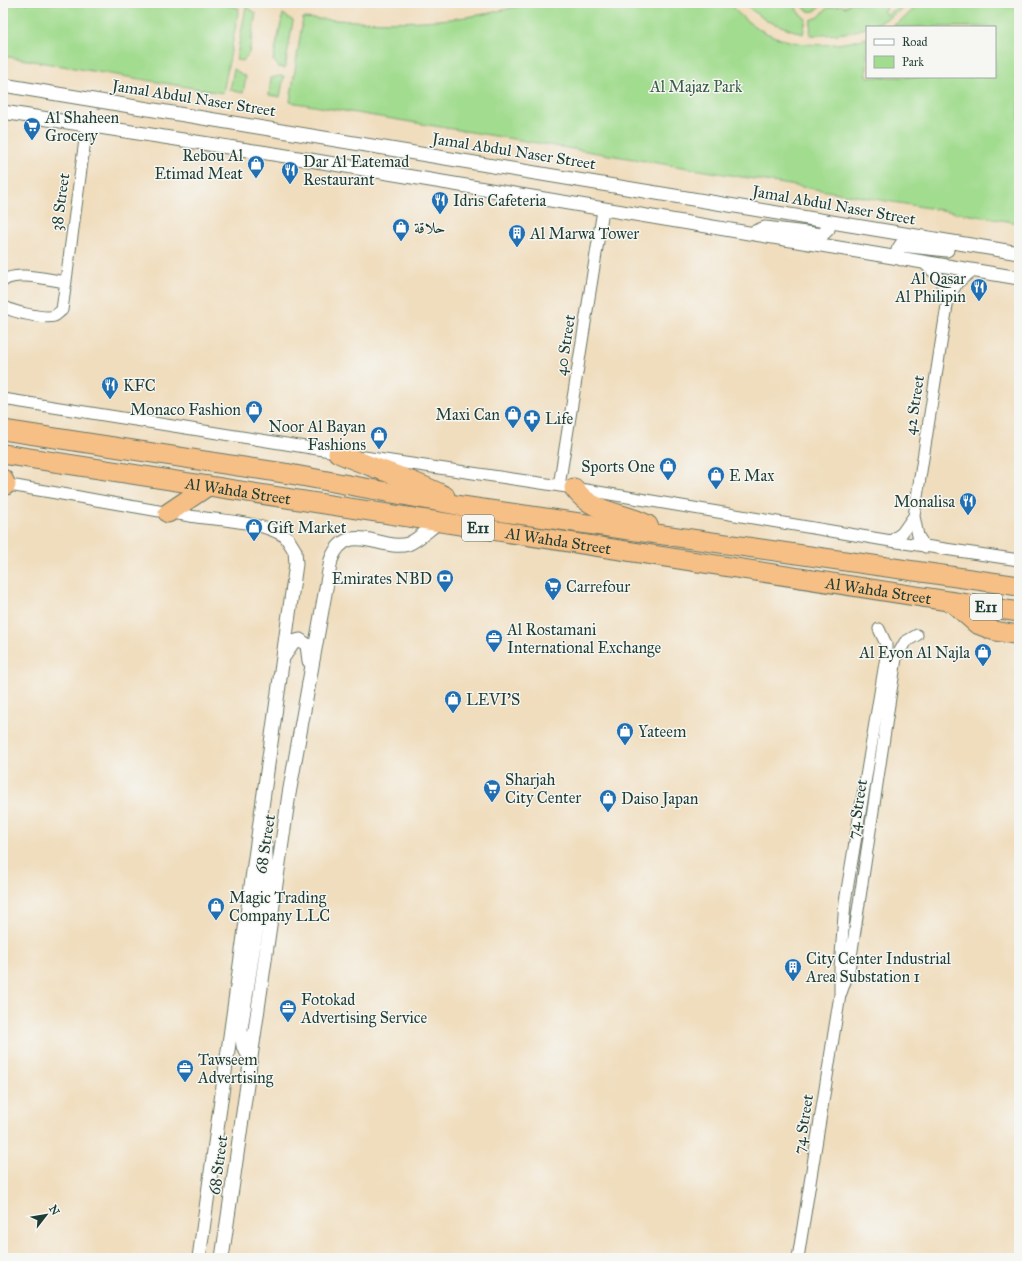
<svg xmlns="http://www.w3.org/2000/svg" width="1022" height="1261" font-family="'IM FELL Great Primer',Amiri,serif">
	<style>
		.green { fill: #a2dc8f; stroke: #608c62 }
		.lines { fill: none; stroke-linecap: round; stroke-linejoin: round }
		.minor-casing { stroke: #687564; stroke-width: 13 }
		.tertiary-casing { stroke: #687564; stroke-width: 15 }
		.motorway-casing { stroke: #687564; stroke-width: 21 }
		.minor { stroke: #fff; stroke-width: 11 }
		.tertiary { stroke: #fff; stroke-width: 13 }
		.motorway { stroke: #f5bf86; stroke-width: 19 }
		.labels { text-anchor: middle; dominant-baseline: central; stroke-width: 3; stroke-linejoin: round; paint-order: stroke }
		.shield { fill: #f6f6f2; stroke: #60746d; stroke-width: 1 }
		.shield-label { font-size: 15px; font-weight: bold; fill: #1f3d34 }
		.park-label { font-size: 16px; fill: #395d46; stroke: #f6f6f2 }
		.street-label { font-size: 16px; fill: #1f3d34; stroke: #f6f6f2 }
		.poi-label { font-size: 16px; fill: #1f3d34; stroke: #f6f6f2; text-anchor: start }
	</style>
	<rect width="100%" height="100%" fill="#f6f6f2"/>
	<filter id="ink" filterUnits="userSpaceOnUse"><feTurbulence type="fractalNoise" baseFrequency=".025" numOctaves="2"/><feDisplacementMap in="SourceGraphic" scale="8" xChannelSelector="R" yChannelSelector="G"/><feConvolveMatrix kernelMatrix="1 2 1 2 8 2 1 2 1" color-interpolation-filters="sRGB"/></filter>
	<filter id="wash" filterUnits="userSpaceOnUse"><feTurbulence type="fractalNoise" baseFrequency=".012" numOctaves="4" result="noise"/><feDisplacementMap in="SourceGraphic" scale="16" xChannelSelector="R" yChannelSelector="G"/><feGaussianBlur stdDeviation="0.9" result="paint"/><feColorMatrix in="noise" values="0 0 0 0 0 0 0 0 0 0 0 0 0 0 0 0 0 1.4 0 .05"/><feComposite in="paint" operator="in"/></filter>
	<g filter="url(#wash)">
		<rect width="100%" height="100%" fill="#f0ddbd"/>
		<path class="green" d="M3,3H216L239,8L223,93L3,56Z
			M532,3H729C763,46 818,52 867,38V77H995V27H891L903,19L920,3H1019V223L290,102L303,18C361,22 421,25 479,15C497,12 515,7 532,3Z
			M742,3H794L798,12L806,19L803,34L767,21Z
			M802,3H820L821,4C818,11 812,14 805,9Z
			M848,3H884L887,8L883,11L886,15L899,6L898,3H908C880,29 846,36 810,35L811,20L819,17L827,8L842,5L844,7L849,5Z
			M246,7L256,13L249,53L243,61L236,60Z
			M283,14L293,21L285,68L279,67L273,60Z
			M234,69L246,77L243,93L230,90Z
			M279,76H284L280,97L269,95L271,78Z"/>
	</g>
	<g filter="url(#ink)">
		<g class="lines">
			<g class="minor-casing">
				<path id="minor" d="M925,264L941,279L948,299
					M3,281C16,270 49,280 66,282
					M3,305C8,312 46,319 54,316C57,315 59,312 62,310L87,125
					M3,399L343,453
					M364,457L574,488L891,541L1019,560
					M3,484C65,494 127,506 190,516C221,521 260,520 287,538
					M559,486L603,210
					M891,541L902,533L914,516
					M925,547L918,536L914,516L948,299L957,283L972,271
					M841,993L849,970L896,658L905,642L917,635
					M798,1258L840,995V969L845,902L886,657V644L879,629"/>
			</g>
			<g class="tertiary-casing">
				<path id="tertiary" d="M3,85L1019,253
					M3,112L280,155L1019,278
					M752,233L765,228L822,235L828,229L826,221
					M901,259L897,255L898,250L901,245L947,250
					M285,655L293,642L300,640L307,645L309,661
					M251,1059L243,1046L241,1029L266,866V847L260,834
					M199,1258L296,564L295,551L287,538
					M222,1258L289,794L331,560C347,518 382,552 408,544C418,540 429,529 439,522"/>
			</g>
			<g class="motorway-casing">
				<g id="motorway">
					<path d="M3,430L290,474L462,506L1019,586"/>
					<path d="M338,453C373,469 411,478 445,496"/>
					<path id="s1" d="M3,454L1019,612"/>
					<path d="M3,479L6,485"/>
					<path d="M574,488C592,514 622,511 648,525"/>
					<path d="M168,513L208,486"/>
					<path d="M952,602L977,624L995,631L1019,635"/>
				</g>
			</g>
			<use href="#minor" class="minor"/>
			<use href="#tertiary" class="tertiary"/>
			<use href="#motorway" class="motorway"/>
		</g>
	</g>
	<defs>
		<g id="supermarket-pin" transform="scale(0.9)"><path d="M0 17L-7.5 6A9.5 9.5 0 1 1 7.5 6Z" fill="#1f6fb2" stroke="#f6f6f2"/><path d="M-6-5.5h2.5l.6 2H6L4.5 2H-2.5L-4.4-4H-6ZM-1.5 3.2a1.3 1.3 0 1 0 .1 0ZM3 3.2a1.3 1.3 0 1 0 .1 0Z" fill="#fff"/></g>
		<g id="shop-pin" transform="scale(0.9)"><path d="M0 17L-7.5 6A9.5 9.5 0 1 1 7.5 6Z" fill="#1f6fb2" stroke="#f6f6f2"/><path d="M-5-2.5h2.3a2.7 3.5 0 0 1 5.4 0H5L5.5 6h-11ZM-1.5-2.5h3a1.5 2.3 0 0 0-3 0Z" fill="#fff"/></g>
		<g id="restaurant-pin" transform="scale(0.9)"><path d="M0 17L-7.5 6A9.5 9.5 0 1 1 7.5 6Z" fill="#1f6fb2" stroke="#f6f6f2"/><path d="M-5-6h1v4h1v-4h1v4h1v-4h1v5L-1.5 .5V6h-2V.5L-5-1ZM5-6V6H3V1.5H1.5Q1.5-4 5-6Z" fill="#fff"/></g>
		<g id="building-pin" transform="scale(0.9)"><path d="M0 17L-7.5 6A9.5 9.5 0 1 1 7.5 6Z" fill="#1f6fb2" stroke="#f6f6f2"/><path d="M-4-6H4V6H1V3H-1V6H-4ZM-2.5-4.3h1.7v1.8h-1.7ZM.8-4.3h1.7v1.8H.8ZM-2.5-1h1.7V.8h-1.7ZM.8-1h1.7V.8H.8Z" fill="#fff"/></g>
		<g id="pharmacy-pin" transform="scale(0.9)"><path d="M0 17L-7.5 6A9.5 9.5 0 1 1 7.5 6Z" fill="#1f6fb2" stroke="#f6f6f2"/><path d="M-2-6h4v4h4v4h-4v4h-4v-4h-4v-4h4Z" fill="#fff"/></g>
		<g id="bank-pin" transform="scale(0.9)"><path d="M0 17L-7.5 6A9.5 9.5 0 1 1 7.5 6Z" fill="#1f6fb2" stroke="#f6f6f2"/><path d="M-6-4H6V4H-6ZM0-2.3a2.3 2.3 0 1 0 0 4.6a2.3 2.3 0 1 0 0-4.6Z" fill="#fff"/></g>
		<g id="office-pin" transform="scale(0.9)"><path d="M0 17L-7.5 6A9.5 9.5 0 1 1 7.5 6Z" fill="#1f6fb2" stroke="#f6f6f2"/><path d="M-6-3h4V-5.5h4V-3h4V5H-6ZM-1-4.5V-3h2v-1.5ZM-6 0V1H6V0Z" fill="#fff"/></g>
	</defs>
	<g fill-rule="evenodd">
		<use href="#supermarket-pin" x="32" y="126"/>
		<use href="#shop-pin" x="256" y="164"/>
		<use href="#restaurant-pin" x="290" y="170"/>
		<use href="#restaurant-pin" x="440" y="200"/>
		<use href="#shop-pin" x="401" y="227"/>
		<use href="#building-pin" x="517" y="233"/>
		<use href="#restaurant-pin" x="979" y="287"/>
		<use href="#restaurant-pin" x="110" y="385"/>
		<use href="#shop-pin" x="254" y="409"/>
		<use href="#shop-pin" x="513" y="414"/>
		<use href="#pharmacy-pin" x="532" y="418"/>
		<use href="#shop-pin" x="379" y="435"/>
		<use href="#shop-pin" x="668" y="466"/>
		<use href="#shop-pin" x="716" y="475"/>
		<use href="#restaurant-pin" x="968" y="501"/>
		<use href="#shop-pin" x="254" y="527"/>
		<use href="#bank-pin" x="445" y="578"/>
		<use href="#supermarket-pin" x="553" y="586"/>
		<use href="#office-pin" x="494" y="638"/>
		<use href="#shop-pin" x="983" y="652"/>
		<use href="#shop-pin" x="453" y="699"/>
		<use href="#shop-pin" x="625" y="731"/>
		<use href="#supermarket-pin" x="492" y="788"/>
		<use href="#shop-pin" x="608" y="798"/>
		<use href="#shop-pin" x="216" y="906"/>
		<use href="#building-pin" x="793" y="967"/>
		<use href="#office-pin" x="288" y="1008"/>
		<use href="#office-pin" x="185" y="1068"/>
	</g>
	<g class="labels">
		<g class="shield">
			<rect x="462" y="515" width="32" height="26" rx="3"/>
			<rect x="970" y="594" width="32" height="26" rx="3"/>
		</g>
		<g class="shield-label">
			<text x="478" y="528">E11</text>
			<text x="986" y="607">E11</text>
		</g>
		<g class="park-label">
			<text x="696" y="86">Al Majaz Park</text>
		</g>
		<g class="street-label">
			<text transform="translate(194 98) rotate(9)">Jamal Abdul Naser Street</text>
			<text transform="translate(514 151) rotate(9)">Jamal Abdul Naser Street</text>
			<text transform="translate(60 202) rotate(-82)">38 Street</text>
			<text transform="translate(834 205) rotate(10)">Jamal Abdul Naser Street</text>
			<text transform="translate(565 345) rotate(-81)">40 Street</text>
			<text transform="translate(914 405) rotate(-81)">42 Street</text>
			<text stroke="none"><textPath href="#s1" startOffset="238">Al Wahda Street</textPath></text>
			<text stroke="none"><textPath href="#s1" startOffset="562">Al Wahda Street</textPath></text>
			<text stroke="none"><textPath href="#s1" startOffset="886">Al Wahda Street</textPath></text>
			<text transform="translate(857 809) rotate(-81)">74 Street</text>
			<text transform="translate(265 844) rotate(-81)">68 Street</text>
			<text transform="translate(803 1124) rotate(-81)">74 Street</text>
			<text transform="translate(218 1165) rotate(-82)">68 Street</text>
		</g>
		<g class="poi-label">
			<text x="45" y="117">Al Shaheen<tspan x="45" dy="18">Grocery</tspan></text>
			<text x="243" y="155" text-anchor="end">Rebou Al<tspan x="243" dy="18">Etimad Meat</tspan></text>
			<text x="303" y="161">Dar Al Eatemad<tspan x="303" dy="18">Restaurant</tspan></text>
			<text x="453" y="200">Idris Cafeteria</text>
			<text x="414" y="227">حلاقة</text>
			<text x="530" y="233">Al Marwa Tower</text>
			<text x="966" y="278" text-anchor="end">Al Qasar<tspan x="966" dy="18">Al Philipin</tspan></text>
			<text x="123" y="385">KFC</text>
			<text x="241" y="409" text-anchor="end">Monaco Fashion</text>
			<text x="500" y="414" text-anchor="end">Maxi Can</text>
			<text x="545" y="418">Life</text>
			<text x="366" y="426" text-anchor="end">Noor Al Bayan<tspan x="366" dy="18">Fashions</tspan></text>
			<text x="655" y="466" text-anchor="end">Sports One</text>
			<text x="729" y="475">E Max</text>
			<text x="955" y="501" text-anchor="end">Monalisa</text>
			<text x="267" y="527">Gift Market</text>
			<text x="432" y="578" text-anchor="end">Emirates NBD</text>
			<text x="566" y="586">Carrefour</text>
			<text x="507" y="629">Al Rostamani<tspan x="507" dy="18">International Exchange</tspan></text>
			<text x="970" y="652" text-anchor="end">Al Eyon Al Najla</text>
			<text x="466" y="699">LEVI'S</text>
			<text x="638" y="731">Yateem</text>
			<text x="505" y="779">Sharjah<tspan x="505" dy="18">City Center</tspan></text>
			<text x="621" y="798">Daiso Japan</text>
			<text x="229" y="897">Magic Trading<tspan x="229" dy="18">Company LLC</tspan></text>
			<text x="806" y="958">City Center Industrial<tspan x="806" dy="18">Area Substation 1</tspan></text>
			<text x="301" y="999">Fotokad<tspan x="301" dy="18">Advertising Service</tspan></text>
			<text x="198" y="1059">Tawseem<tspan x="198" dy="18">Advertising</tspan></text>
		</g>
	</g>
	<rect width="1022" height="1261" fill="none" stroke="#f6f6f2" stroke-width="16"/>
	<rect x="866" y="26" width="130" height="52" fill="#f6f6f2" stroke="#a0aca6"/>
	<rect x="874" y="39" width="20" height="6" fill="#ffffff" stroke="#a0aca6"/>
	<text x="902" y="46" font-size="12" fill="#1f3d34">Road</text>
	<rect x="874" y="56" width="20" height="12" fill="#a2dc8f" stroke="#a0aca6"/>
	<text x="902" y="66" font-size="12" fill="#1f3d34">Park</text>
	<g transform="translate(46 1215) rotate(59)" stroke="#f6f6f2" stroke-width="3" paint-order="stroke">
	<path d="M0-3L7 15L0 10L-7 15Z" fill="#1f3d34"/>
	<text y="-6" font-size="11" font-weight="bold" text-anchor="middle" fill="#1f3d34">N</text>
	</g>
</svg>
